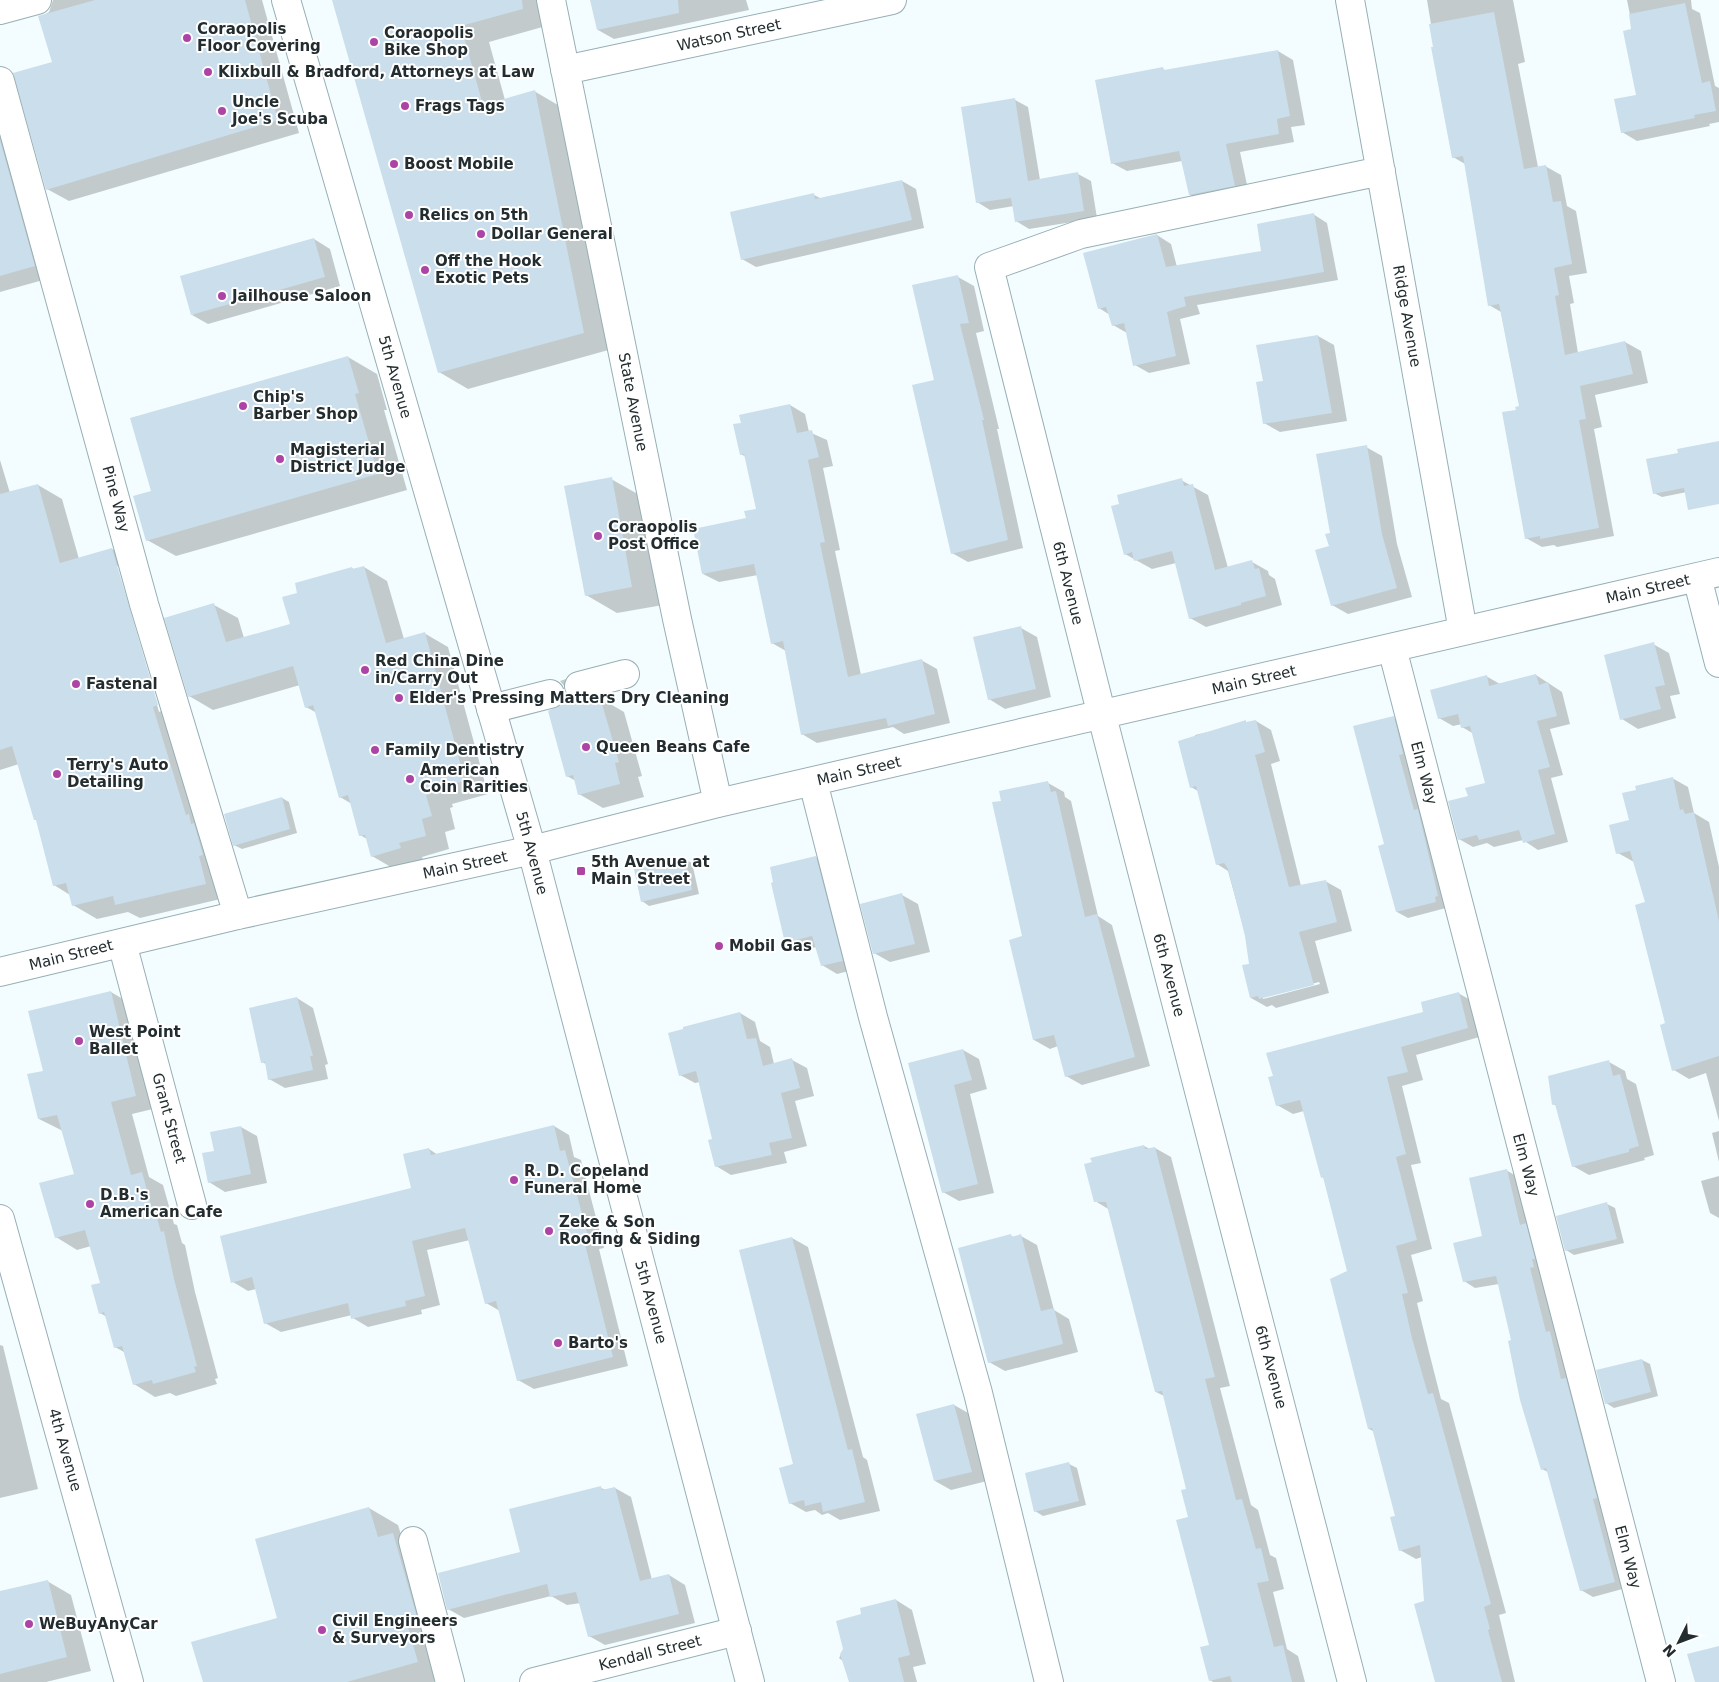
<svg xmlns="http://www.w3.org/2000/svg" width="1719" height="1682" font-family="'DejaVu Sans',sans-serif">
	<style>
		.shadow { fill: #0003; fill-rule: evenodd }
		.building { fill: #cadeeb }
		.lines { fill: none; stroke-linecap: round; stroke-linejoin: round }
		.minor-casing { stroke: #97afb5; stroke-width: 30 }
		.major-casing { stroke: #97afb5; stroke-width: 30 }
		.minor { stroke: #fff; stroke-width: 28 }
		.major { stroke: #fff; stroke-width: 28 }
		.poi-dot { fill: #ad44a5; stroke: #fff; stroke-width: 2 }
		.labels { text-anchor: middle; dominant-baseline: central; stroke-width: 4; stroke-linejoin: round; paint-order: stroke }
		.poi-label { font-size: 15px; font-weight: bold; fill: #232d2f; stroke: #fff; text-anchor: start }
		.street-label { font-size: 15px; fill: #232d2f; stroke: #fff }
	</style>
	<rect width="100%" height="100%" fill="#f3fdff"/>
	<path class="shadow" d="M53,0H262L299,133L69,201L47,189L53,63L40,17L49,12Z
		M333,0H538L546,26L489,42L505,100L534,91L563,108L612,349L468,389L439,372Z
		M591,0H746L749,10L614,39L598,30Z
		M1427,0H1513L1525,62L1518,64L1538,167L1545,166L1561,175L1567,206L1576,211L1587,273L1569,276L1574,303L1570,304L1578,353L1625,342L1641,351L1648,383L1595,395L1602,427L1594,429L1614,536L1557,547L1554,545L1542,547L1526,538L1518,411L1520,408L1501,312L1489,305L1465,164L1453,157Z
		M1627,0H1691L1692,9L1700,13L1715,86L1719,88V122L1709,124L1710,126L1637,141L1622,132L1637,96L1633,30Z
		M1278,51L1293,60L1305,125L1291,127L1294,142L1240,152L1249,194L1205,203L1190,195L1182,161L1127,171L1112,163L1163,69L1167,71Z
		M0,91L54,277L0,292Z
		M1015,100L1028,107L1040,180L1078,174L1091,181L1097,218L1029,229L1016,221L1014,206L990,210L977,202Z
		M902,181L916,189L924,228L756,267L742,259L814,195L822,199Z
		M1313,214L1327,223L1338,280L1197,305L1200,314L1180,319L1190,364L1149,373L1135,365L1127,333L1113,325L1110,315L1099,308L1157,235L1171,244L1177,267L1263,252Z
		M314,239L330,249L340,286L208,324L192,315Z
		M958,277L974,286L984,331L976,333L999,429H997L1023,548L968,562L952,553L935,381Z
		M1318,336L1334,345L1347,421L1280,432L1264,423V382Z
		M348,357L377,374L387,410H384L407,490L176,556L147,540L152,491Z
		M790,405L805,414L809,432L827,440L833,466L823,468L840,550L835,551L861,675L921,660L937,669L950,723L904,734L893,727L817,743L802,734L786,651L772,643L758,575L719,582L703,574L747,519L758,510L746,457L741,454Z
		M1366,447L1382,456L1397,544L1412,597L1348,614L1332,605L1330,547L1332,533Z
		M1692,452L1712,487L1662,497L1654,493Z
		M0,460L10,493L38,485L62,499L79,559L112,549L136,563L229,897L140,918L128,912L97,919L73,905L70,895L54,885L37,820L19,764L0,770ZM116,566H119L161,711L159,712Z
		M611,479L643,497L663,605L617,613L586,595Z
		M1181,480L1208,495L1228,568L1252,562L1268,571L1269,575L1275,579L1282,605L1206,627L1190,618L1176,563L1152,569L1125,554Z
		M364,567L387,581L404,639L424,633L448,647L488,794L452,804L453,807L450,808L455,829L445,832L449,849L422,857L424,862L396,870L372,856L367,839L360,835L352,804L340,797L317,713L306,707L300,685L213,710L189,696L214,605L238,618L244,638L291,625L299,593L352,568L355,570Z
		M1021,628L1037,637L1051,697L1005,709L989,699Z
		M1653,644L1669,653L1680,694L1670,696L1676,718L1638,729L1622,719Z
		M1536,675L1562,692L1570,724L1550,729L1563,775L1551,778L1568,842L1538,850L1523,840L1494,847L1487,843L1473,847L1459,839L1469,797L1487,783L1474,734L1462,727V724L1453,726L1439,718L1486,676L1500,684Z
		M566,679L590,693L588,700L565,687L560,681Z
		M566,694L579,702L600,698L624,712L642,776L638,777L644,797L603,808L579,794L576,781L567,776L562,706Z
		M1393,717L1404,724L1446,908L1408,918L1397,912L1386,845Z
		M1256,721L1271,730L1280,761L1271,764L1301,886L1325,881L1341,890L1352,931L1315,941L1329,993L1276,1008L1272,1005L1267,1007L1251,998V965L1246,936L1228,871L1217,864L1198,791L1191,787L1195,735ZM1319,982L1320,984L1263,999V997Z
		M1672,778L1688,787L1694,813L1709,822L1719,867V1121L1706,1073L1689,1079L1674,1070L1646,903L1634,862L1618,853L1630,821Z
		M1048,783L1064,792L1065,797L1071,801L1098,916L1112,925L1150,1066L1082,1085L1066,1076L1058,1046L1050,1049L1034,1040L1024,937L1003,802Z
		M282,798L289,802L297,833L242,849L234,845Z
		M816,857L830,866L857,969L837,974L822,965L817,947L801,950L786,942Z
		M684,859L692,863L699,894L649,906L642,901Z
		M902,895L918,904L930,952L890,962L874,953Z
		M111,992L133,1005L157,1108L132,1114L149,1177L163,1185L174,1224L177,1225L182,1243L185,1245L195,1292L218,1378L215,1379L217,1384L176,1396L170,1393L155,1397L134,1384L124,1352L115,1347L107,1317L100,1313L101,1284L91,1246L77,1250L56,1237L76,1175L63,1131L39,1119L44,1071Z
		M1458,993L1474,1002L1483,1036L1416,1055L1423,1080L1402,1086L1421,1163L1411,1165L1432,1249L1411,1255L1423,1301L1417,1303L1428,1348L1441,1399L1449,1403L1506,1613L1499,1615L1515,1682H1436L1422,1557L1416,1559L1400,1550L1397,1516L1375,1432L1369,1429L1349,1271L1325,1179L1322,1177L1304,1111L1293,1114L1277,1105Z
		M297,998L313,1008L328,1064L325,1065L328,1079L285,1088L269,1079L266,1064L262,1062Z
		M740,1013L755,1022L760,1041L770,1047L774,1064L792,1060L807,1068L814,1096L795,1101L807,1146L784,1152L787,1163L731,1175L716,1166L713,1140L700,1082L695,1083L680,1075Z
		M963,1050L979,1059L987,1089L970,1094L994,1193L959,1201L943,1192L909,1064Z
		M1609,1062L1625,1071L1627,1079L1636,1084L1654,1155L1644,1158L1645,1160L1589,1175L1573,1166L1557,1106L1553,1104Z
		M554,1126L569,1135L574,1157L581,1160L604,1248L599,1249L628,1366L534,1389L518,1380L500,1311L486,1303L470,1240L427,1250L440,1305L421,1310L422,1314L368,1327L353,1318L352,1315L281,1332L265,1323L256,1289L248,1291L233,1282L413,1189L429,1149L438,1155Z
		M241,1127L257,1136L267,1183L225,1192L209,1182L216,1152Z
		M1719,1131V1162L1712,1133Z
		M1144,1146L1150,1149L1155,1148L1171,1157L1230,1386L1220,1388L1251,1505L1258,1510L1270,1555L1276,1558L1284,1589L1273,1592L1287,1649L1298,1656L1305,1682H1213L1210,1680V1646L1189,1518L1188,1490L1164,1396L1156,1392L1110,1210L1095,1201Z
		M1506,1170L1518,1177L1626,1588L1593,1597L1581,1590L1548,1472L1542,1469L1499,1284L1475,1288L1464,1281L1484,1237Z
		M1719,1176V1218L1710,1213L1701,1181Z
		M1607,1204L1615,1208L1624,1243L1574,1255L1566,1250Z
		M1011,1236L1014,1237L1021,1236L1037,1245L1054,1310L1069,1319L1078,1352L1005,1371L989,1362Z
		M792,1238L808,1247L863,1457L867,1460L880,1511L840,1520L828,1513L822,1515L815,1510L806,1512L790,1503L794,1465Z
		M0,1345L3,1346L38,1489L0,1498Z
		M1642,1360L1650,1364L1658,1396L1614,1408L1606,1403L1598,1371Z
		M954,1405L970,1414L987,1481L951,1490L935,1481Z
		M1069,1464L1077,1468L1086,1505L1043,1516L1035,1511Z
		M601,1488L606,1490L615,1488L631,1497L652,1580L669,1575L685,1585L695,1623L605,1645L589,1636L581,1603L567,1605L551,1596L464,1618L448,1609L522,1552Z
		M369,1508L398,1525L446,1678L433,1682H204L279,1618Z
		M47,1581L71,1595L91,1671L46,1682H0V1593Z
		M896,1600L912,1610L926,1664L913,1667L917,1682H870L839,1658L863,1615Z"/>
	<path class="building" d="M95,0H245L278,120L46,190L13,73L52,62L38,16Z
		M332,0H522L523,9L461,26L483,105L535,90L584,333L438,373Z
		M590,0H678L679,13L597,30Z
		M1685,3L1702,83L1710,81L1716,111L1694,115L1695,118L1621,133L1614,99L1636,95L1623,31L1631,29L1629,14Z
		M1494,12L1524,169L1546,165L1553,202L1561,201L1572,264L1554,268L1559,295L1555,296L1565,355L1625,341L1633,374L1580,386L1586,419L1579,420L1599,528L1540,539V536L1525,539L1502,412L1516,410L1515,407L1519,406L1499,304L1488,306L1463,156L1452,158L1431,47H1433L1429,24Z
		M1278,50L1290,116L1277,119L1279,134L1226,144L1235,186L1189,195L1179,151L1111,164L1095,80L1163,67L1164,70Z
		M1015,98L1028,181L1078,172L1084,211L1015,222L1011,198L976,203L961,107Z
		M0,140L35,266L0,276Z
		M902,180L912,220L741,260L730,212L814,193L815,199Z
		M1314,213L1324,272L1184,297L1186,306L1167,312L1176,356L1133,366L1124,323L1112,326L1106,307L1098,309L1083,253L1157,234L1166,267L1261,251L1257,224Z
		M314,238L325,277L191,315L180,276Z
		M958,275L969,323L960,324L984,420H982L1008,540L951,554L912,385L934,380L912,285Z
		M1318,335L1332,413L1263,424L1256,382L1263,381L1256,345Z
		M348,356L359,393L355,394L378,474L146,541L133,496L151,491L130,418Z
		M790,404L797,433L812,430L819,457L808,460L825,542L820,543L848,677L922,659L935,714L888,726L886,718L801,735L783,641L771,644L754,564L702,574L693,529L746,518L744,511L756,509L744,454L740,455L733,424L741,423L739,415Z
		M1719,441V504L1688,510L1684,488L1653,494L1646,459L1678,453L1677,449Z
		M1367,445L1382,534L1397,588L1331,606L1315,550L1329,546L1325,534L1330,533L1316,454Z
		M612,477L632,587L585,596L564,486Z
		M1182,478L1184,486L1193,484L1215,570L1252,560L1255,569L1259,568L1266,596L1241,603V605L1189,619L1172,551L1134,561L1132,552L1124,555L1111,506L1119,504L1117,495Z
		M38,484L60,563L112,548L158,705L153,707L186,815L189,814L191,824L194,823L203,855L199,856L206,884L115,905L113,896L72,906L66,883L53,886L36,820H34L12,746L0,750V494Z
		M364,566L386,643L425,632L465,781L429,790L430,794L426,795L432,816L422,819L426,836L399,843L401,848L371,857L365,835L359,836L348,795L339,798L313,705L305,708L293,666L188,697L164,618L214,603L226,642L290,624L282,597L297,593L295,583L352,567V569Z
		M1021,626L1036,689L988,700L973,637Z
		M1654,642L1665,685L1655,687L1661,709L1620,720L1604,655Z
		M1536,674L1539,685L1548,682L1557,716L1537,721L1550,767L1538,770L1555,834L1523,843L1519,830L1479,840L1477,835L1458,840L1448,801L1468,796L1465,788L1485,783L1470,726L1461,728L1458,714L1438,719L1430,690L1487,675L1489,686Z
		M565,692L575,701L600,697L619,762L615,763L620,784L578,795L573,775L566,777L548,711L561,705Z
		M1394,716L1403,754L1399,755L1414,810L1418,809L1438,896L1435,897L1436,902L1396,912L1378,846L1384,844L1353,726Z
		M1246,720V722L1256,720L1265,752L1255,755L1289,887L1326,880L1337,922L1299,932L1314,985L1259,999L1258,996L1250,998L1242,965L1249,964L1245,936L1228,869L1224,863L1216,865L1196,786L1190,788L1178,741Z
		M1673,777L1680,810L1683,809L1685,814L1694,812L1719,921V1056L1672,1071L1660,1025L1665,1023L1635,905L1645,902L1630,851L1616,854L1609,825L1629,820L1622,793L1636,790L1635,786Z
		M1048,781L1051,792L1056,791L1085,917L1097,914L1135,1057L1065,1077L1054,1035L1033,1040L1009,940L1022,936L992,802L1001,801L999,791Z
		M282,797L290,829L233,846L224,814Z
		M816,856L843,961L821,966L812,936L785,943L771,883L773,882L770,867Z
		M685,858L692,890L641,902L634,869Z
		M902,893L915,944L873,954L860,904Z
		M111,991L136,1096L111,1102L131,1175L142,1172L153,1212L155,1211L161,1232L164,1231L174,1279L197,1366L194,1367L196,1372L153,1384L152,1380L133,1385L122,1346L114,1348L104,1312L99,1314L91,1285L100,1283L85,1230L55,1238L39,1183L74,1174L57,1115L38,1119L27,1074L43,1071L28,1011Z
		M1459,992L1468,1028L1401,1047L1408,1072L1387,1077L1406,1154L1396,1157L1417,1240L1396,1246L1408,1293L1402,1294L1412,1338L1428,1394L1433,1393L1491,1604L1484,1607L1490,1629L1488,1630L1502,1682H1435L1414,1604L1424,1601L1420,1545L1399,1551L1390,1517L1395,1516L1372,1428L1368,1429L1330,1279L1347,1271L1323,1177L1321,1178L1300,1100L1276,1106L1268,1077L1273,1076L1266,1053L1423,1012L1421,1002Z
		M297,997L313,1056H310L313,1070L268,1080L265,1062L261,1063L249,1008Z
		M740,1012L747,1039L756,1038L763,1066L792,1058L800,1088L781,1093L792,1138L769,1143L772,1155L715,1167L708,1140L712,1139L696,1071L679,1076L668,1033L683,1029V1027Z
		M963,1049L972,1080L954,1085L978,1184L942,1193L908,1063Z
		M1609,1060L1613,1076L1620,1074L1639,1146L1629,1149V1152L1572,1167L1555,1104L1552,1105L1548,1076Z
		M554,1125L560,1151L565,1150L589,1240H584L613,1357L517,1381L496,1301L485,1304L465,1228L412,1241L425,1296L405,1301L406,1306L351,1319L348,1303L264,1324L252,1277L231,1283L220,1236L411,1188L403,1154L429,1148L431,1155Z
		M241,1126L251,1174L208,1183L202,1153L214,1151L210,1132Z
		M1144,1145L1145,1149L1155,1147L1215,1377L1205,1379L1236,1500L1242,1499L1256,1549L1261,1548L1269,1581L1257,1583L1274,1647L1283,1645L1292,1682H1232L1230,1676L1209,1681L1200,1647L1209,1645L1176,1520L1188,1517L1181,1490L1186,1489L1162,1391L1155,1392L1106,1202H1094L1084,1164L1092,1162L1090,1158Z
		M1507,1169L1520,1225L1526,1223L1535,1259H1532L1534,1267L1530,1268L1546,1332L1550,1331L1561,1379L1566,1378L1597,1498L1593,1499L1615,1582L1580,1591L1546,1468L1541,1470L1520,1400L1508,1341L1511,1340L1496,1276L1463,1282L1453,1243L1482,1236L1469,1178Z
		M1607,1202L1617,1239L1565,1251L1556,1216Z
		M1011,1234L1012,1237L1021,1234L1041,1311L1054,1308L1063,1344L988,1363L958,1248Z
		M792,1237L848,1450L852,1449L865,1502L823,1512L821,1502L805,1506L804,1500L789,1504L779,1468L793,1464L739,1250Z
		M1642,1359L1651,1392L1605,1404L1596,1370Z
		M954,1404L972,1472L934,1481L916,1414Z
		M1069,1462L1079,1501L1034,1512L1025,1473Z
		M601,1486L602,1490L615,1487L640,1581L669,1574L679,1614L588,1637L576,1592L550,1597L547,1584L447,1610L438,1573L520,1552L509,1509Z
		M369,1507L378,1537L393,1533L417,1617L406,1620L418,1662L347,1682H203L191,1642L277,1618L255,1539Z
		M48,1580L67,1657L0,1674V1591Z
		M896,1599L910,1655L898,1658L904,1682H849L840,1654L843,1649L836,1621L861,1614L860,1608Z
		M1719,1646V1682H1695L1687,1654Z"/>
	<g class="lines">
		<g class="minor-casing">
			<path id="minor" d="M551,0L677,619L718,803
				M1350,0L1463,631
				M0,10L37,0
				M565,70L892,0
				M0,81L144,604L238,915
				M1697,577L1719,663
				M1392,648L1661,1682
				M579,686L625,674
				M491,709L550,694
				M813,782L873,1017L978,1393L1049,1682
				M122,943L192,1205
				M0,972L238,915L532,850L718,803L1719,572
				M413,1541L450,1682
				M534,1682L737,1631
				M1352,1682L1102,716L989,267L1081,234L1381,171"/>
		</g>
		<g class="major-casing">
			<path id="major" d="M286,0L532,850L750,1682
				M0,1219L129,1682"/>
		</g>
		<use href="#minor" class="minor"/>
		<use href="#major" class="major"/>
	</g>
	<g class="poi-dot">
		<circle cx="187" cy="38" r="5"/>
		<circle cx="374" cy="42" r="5"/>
		<circle cx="208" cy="72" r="5"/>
		<circle cx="405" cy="106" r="5"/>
		<circle cx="222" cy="111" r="5"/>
		<circle cx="394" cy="164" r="5"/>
		<circle cx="409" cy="215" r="5"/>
		<circle cx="481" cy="234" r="5"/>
		<circle cx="425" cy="270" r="5"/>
		<circle cx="222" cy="296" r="5"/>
		<circle cx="243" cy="406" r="5"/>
		<circle cx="280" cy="459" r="5"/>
		<circle cx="598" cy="536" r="5"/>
		<circle cx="365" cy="670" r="5"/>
		<circle cx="76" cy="684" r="5"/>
		<circle cx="399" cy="698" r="5"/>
		<circle cx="586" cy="747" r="5"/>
		<circle cx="375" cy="750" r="5"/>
		<circle cx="57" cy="774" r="5"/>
		<circle cx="410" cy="779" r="5"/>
		<rect x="576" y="866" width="10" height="10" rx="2.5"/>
		<circle cx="719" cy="946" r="5"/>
		<circle cx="79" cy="1041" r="5"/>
		<circle cx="514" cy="1180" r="5"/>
		<circle cx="90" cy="1204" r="5"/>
		<circle cx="549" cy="1231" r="5"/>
		<circle cx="558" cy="1343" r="5"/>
		<circle cx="29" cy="1624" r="5"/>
		<circle cx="322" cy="1630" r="5"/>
	</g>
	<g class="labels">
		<g class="poi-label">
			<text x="197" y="29">Coraopolis<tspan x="197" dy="17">Floor Covering</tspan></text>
			<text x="384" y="33">Coraopolis<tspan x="384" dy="17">Bike Shop</tspan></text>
			<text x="218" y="72">Klixbull &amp; Bradford, Attorneys at Law</text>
			<text x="232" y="102">Uncle<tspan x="232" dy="17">Joe's Scuba</tspan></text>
			<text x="415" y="106">Frags Tags</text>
			<text x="404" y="164">Boost Mobile</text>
			<text x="419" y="215">Relics on 5th</text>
			<text x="491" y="234">Dollar General</text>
			<text x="435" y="261">Off the Hook<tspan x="435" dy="17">Exotic Pets</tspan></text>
			<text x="232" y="296">Jailhouse Saloon</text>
			<text x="253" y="397">Chip's<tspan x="253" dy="17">Barber Shop</tspan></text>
			<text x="290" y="450">Magisterial<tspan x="290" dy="17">District Judge</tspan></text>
			<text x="608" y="527">Coraopolis<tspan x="608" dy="17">Post Office</tspan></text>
			<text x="375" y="661">Red China Dine<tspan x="375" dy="17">in/Carry Out</tspan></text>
			<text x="86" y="684">Fastenal</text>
			<text x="409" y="698">Elder's Pressing Matters Dry Cleaning</text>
			<text x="596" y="747">Queen Beans Cafe</text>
			<text x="385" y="750">Family Dentistry</text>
			<text x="67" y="765">Terry's Auto<tspan x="67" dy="17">Detailing</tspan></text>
			<text x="420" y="770">American<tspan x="420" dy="17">Coin Rarities</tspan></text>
			<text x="591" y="862">5th Avenue at<tspan x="591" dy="17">Main Street</tspan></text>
			<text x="729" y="946">Mobil Gas</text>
			<text x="89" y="1032">West Point<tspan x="89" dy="17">Ballet</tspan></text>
			<text x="524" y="1171">R. D. Copeland<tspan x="524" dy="17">Funeral Home</tspan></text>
			<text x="100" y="1195">D.B.'s<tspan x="100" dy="17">American Cafe</tspan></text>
			<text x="559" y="1222">Zeke &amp; Son<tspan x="559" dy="17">Roofing &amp; Siding</tspan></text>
			<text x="568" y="1343">Barto's</text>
			<text x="332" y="1621">Civil Engineers<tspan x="332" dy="17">&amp; Surveyors</tspan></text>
			<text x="39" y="1624">WeBuyAnyCar</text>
		</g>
		<g class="street-label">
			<text transform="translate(729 35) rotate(-12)">Watson Street</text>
			<text transform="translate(1407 316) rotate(80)">Ridge Avenue</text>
			<text transform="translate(395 377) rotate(74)">5th Avenue</text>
			<text transform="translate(633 402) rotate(79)">State Avenue</text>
			<text transform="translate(116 499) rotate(75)">Pine Way</text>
			<text transform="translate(1068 583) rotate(76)">6th Avenue</text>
			<text transform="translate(1648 589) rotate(-13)">Main Street</text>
			<text transform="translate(1254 680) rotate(-13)">Main Street</text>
			<text transform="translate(859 771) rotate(-13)">Main Street</text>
			<text transform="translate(1424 773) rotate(75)">Elm Way</text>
			<text transform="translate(532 853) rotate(75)">5th Avenue</text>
			<text transform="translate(465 865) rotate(-12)">Main Street</text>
			<text transform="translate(71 955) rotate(-14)">Main Street</text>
			<text transform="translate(1169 975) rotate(75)">6th Avenue</text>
			<text transform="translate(169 1118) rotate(75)">Grant Street</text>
			<text transform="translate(1526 1165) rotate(75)">Elm Way</text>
			<text transform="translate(651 1302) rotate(75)">5th Avenue</text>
			<text transform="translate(1271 1367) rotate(75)">6th Avenue</text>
			<text transform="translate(65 1450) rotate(74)">4th Avenue</text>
			<text transform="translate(1628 1557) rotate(75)">Elm Way</text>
			<text transform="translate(650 1653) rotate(-14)">Kendall Street</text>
		</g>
	</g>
	<g transform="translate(1679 1642) rotate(228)" stroke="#ffffff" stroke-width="4" paint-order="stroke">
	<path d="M0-4L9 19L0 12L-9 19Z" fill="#232d2f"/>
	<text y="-8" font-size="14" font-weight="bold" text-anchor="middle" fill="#232d2f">N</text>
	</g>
</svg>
